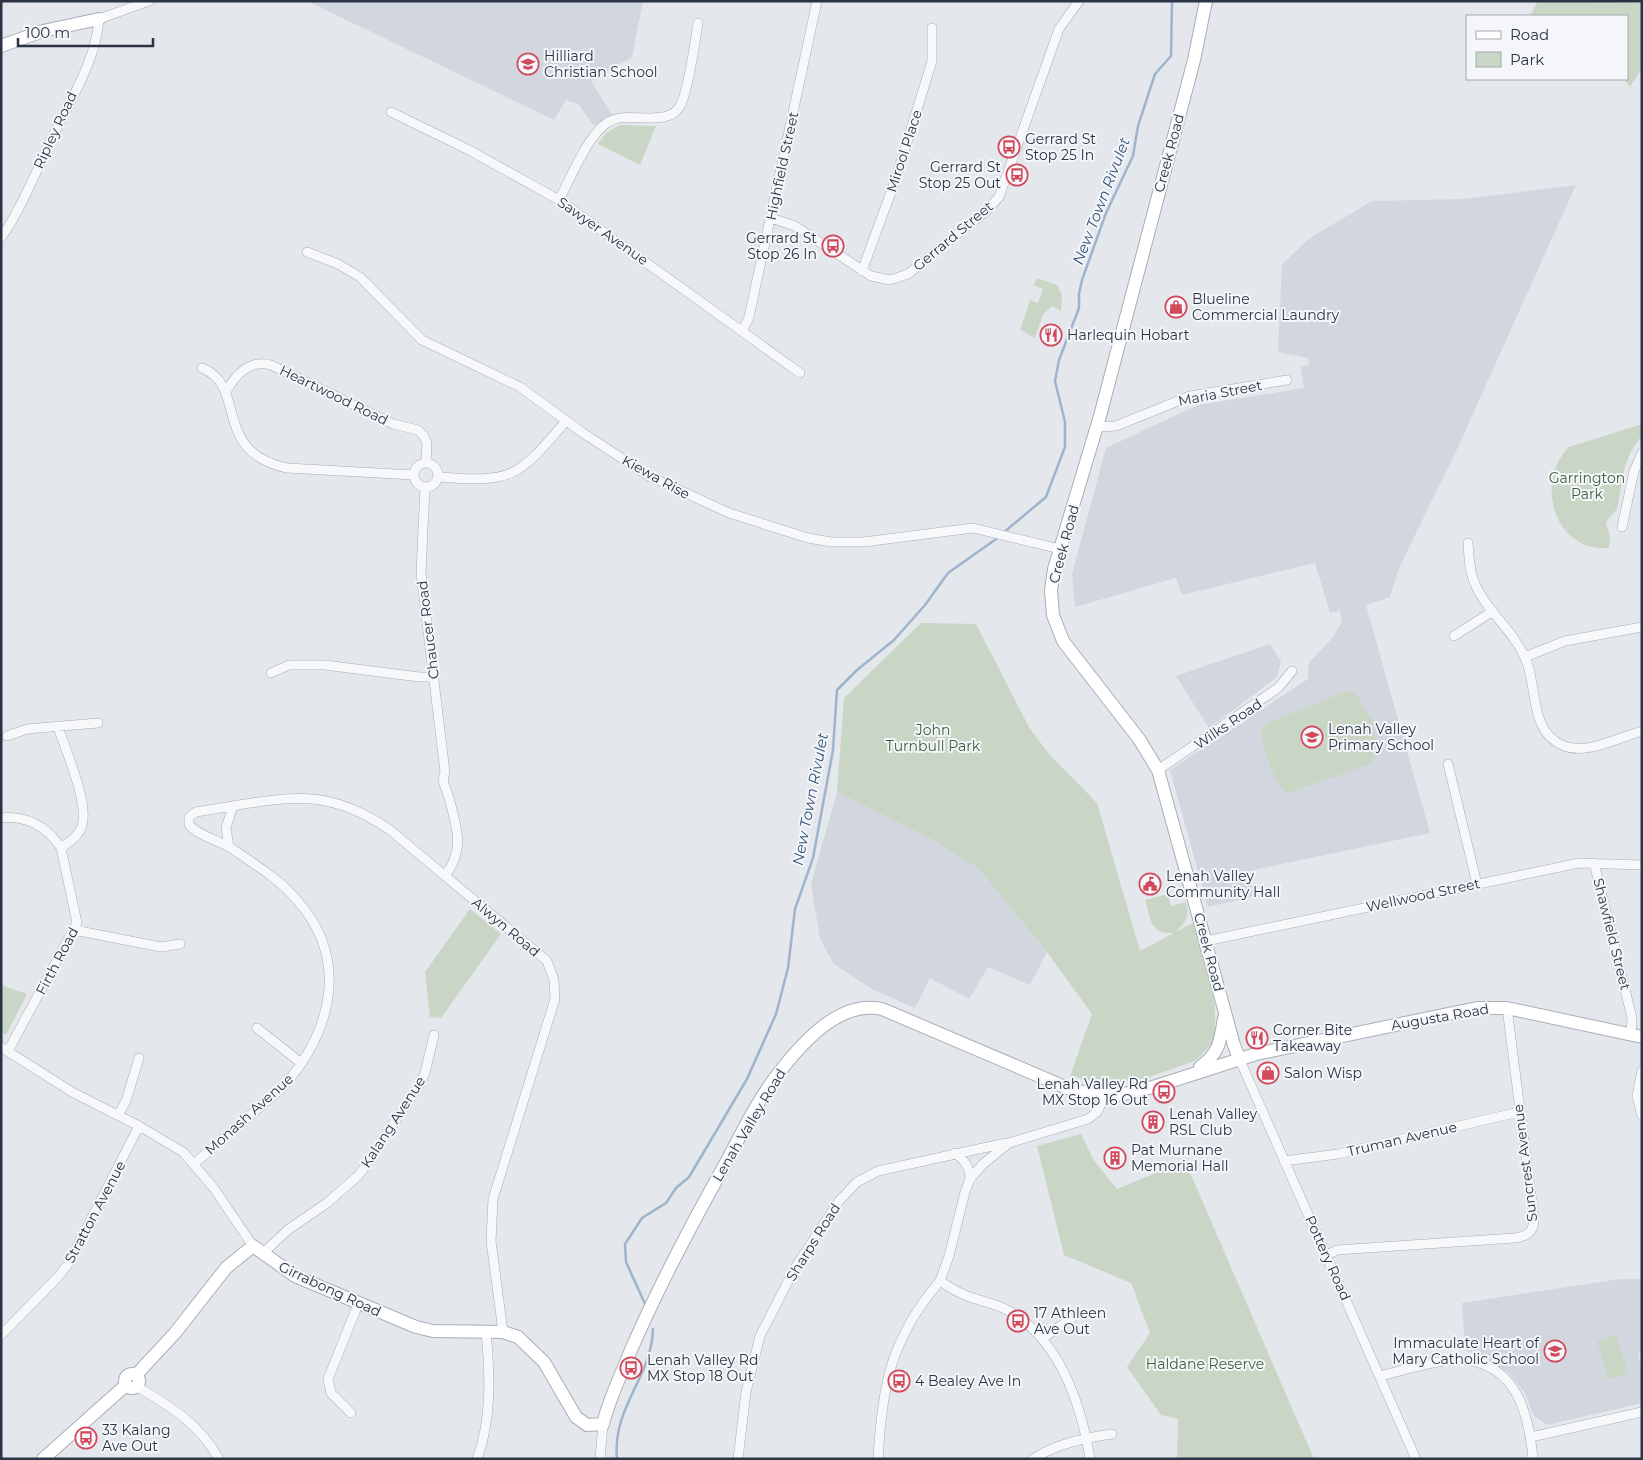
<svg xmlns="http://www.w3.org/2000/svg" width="1643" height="1460" font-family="Montserrat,sans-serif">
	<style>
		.built { fill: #d2d6de }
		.green { fill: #c9d6c5 }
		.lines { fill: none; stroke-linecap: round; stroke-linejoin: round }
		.stream { stroke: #9fb4cc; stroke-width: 2.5 }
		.street-casing { stroke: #a9aeb7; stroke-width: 10 }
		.secondary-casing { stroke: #a9aeb7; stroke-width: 14 }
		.street { stroke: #f7f8fa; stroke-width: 9 }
		.secondary { stroke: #fff; stroke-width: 12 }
		.labels { text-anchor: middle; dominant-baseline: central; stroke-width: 4; stroke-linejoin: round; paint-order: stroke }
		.poi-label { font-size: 14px; fill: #2b3445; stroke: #f4f6f9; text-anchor: start }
		.street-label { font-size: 14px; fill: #2b3445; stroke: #f4f6f9 }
		.park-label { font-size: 14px; fill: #3f6138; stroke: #f4f6f9 }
		.water-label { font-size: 15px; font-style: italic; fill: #34527a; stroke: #f4f6f9 }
	</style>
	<rect width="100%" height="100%" fill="#e4e7ec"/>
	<path class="built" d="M307,1H643L632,57L591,81L612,115L594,126L578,104L566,100L554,120Z
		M1576,185L1458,447L1399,568L1390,597L1366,605L1430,833L1249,871L1254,896L1208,907L1170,770L1308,679L1309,663L1333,637L1342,622L1340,611L1330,613L1315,563L1182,595L1176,578L1075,607L1072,574L1106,448L1198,405L1304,388L1301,367L1309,365L1308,358L1278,352L1282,264L1310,238L1372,201L1464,199Z
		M1270,644L1281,661L1277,677L1209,728L1176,676Z
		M837,792L929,838L978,868L1047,952L1030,985L988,967L969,999L930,978L915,1008L872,989L834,964L820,939L811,884Z
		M1620,1279H1642V1352L1638,1353L1642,1370V1403L1547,1425L1534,1416L1525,1393L1509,1373L1485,1358L1465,1350L1462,1303Z"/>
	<path class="green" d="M1538,1L1642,3V68L1630,87L1624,79H1627V16H1530Z
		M620,125L656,126L640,165L598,144L606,133Z
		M1037,278L1057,285L1062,295L1061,311L1052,306L1043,315L1035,338L1020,330L1030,300L1038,303L1043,289L1034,285Z
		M1642,424V435L1631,451L1625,466L1617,509L1606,522L1610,537L1609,548C1554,553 1534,481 1569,447Z
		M921,623L976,624L1030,729L1050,755L1097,803L1140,951L1174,933C1150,934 1151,920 1145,900L1168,894L1171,906L1186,902C1190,916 1186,923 1175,932L1193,923L1213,995L1215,1011V1041L1195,1061L1146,1078L1108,1084L1070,1076L1092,1014L1047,952L978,868L929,838L837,792L844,698Z
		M1345,692H1352L1358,696L1362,706L1372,720L1377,752L1371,764L1287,793C1276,785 1258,741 1262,728L1267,723Z
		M470,909L501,934L441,1018L430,1017L425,972Z
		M1,985L27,994L6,1035L1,1032Z
		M1081,1134L1094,1161L1117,1189L1185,1161L1314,1459H1177L1178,1419L1161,1415L1127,1367L1150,1333L1131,1283L1064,1255L1037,1146Z
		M1616,1335L1628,1373L1609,1379L1597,1341Z"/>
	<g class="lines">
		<path class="stream" d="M1003,533L1046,497L1065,447V422L1055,381L1059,360L1079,308V294L1082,280L1106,213L1133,156L1138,126L1155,74L1171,56L1172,1
			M645,1304L626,1262L625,1244L642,1218L666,1203L676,1188L689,1177L747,1079L776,1014L788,968L795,909L813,858L833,750L837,690L857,670L894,640L925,605L948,573L999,537
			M617,1459C612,1407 652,1377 653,1329"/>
		<g class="street-casing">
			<path id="street" d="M391,112L469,150L559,200L800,373
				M559,200C571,178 587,136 608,122C620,115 636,118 649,118C661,118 674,117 680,106C688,93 695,42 698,23
				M771,218L795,226L871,276L890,280L908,274L986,211L999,197L1059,29L1079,1
				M1,238C21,209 35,174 50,142C68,104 96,62 99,19L149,1
				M307,252L338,264L360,277L422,340L520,387L583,433L649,476L729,513L808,538L831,542H864L973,528L1060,549
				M862,271L895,181L932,61V28
				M743,330L749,317L817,1
				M202,368C248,386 211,452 287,468L414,475
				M226,392C235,375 250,359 271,365L393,424L418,430L424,436L427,443L426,463
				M1097,427L1116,426L1190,396L1287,380
				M414 475a12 12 0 1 1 24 0a12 12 0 1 1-24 0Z
				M439,477C514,483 518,477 566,421
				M425,487L421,573L445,772C441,782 446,788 449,798C457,827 465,851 445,875
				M1622,527L1634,471L1642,453
				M1468,543C1469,556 1469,571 1475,584C1487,612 1515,632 1526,660C1538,689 1529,732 1564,746C1587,755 1620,737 1642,731
				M1454,636L1493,611
				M1525,657L1565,641L1642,627
				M271,673L289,665H325L419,677H432
				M7,736L27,729L98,723
				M1448,764L1477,884
				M1158,770L1278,688L1292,671
				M1,818C26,815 48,827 61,848
				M229,847L226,828L233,806C298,795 333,791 390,830L547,961L554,980L555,999L493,1199L491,1241L503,1332
				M1594,863L1632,1018L1631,1035
				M74,930L161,947L180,944
				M1206,941L1579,863L1642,865
				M257,1028L301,1063
				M1,1047L72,1092L139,1126L183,1152L213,1187L253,1246
				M8,1051L77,923L61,848C69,842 79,836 82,826C89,803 66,751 58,727
				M1239,1058L1416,1459
				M1642,1071L1637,1096L1642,1116
				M118,1115L126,1101L139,1058
				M955,1153C964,1160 970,1167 970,1179
				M1284,1161L1338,1154L1519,1112
				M195,1163L283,1087C332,1031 350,960 297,900C280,880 256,865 234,850C223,842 195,835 189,824V817L196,812L233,806
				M262,1254L289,1229L327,1203L359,1175L420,1084L425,1073L434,1035
				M1327,1255L1337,1250L1514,1238C1526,1237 1534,1232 1534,1219L1507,1008
				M1,1335L58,1277L68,1264L139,1126
				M1043,1338L1071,1319
				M1380,1376C1404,1370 1438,1359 1463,1360C1517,1364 1529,1415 1533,1459
				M136,1386C170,1406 200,1424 219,1459
				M351,1413L331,1393L328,1379L359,1302
				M1531,1437L1642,1412
				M477,1459C492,1419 490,1373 486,1332
				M600,1459L603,1424
				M738,1459L746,1392L760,1336L795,1268L839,1201L857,1182L878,1171L1006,1143
				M878,1459C882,1385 891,1338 940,1281
				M1033,1459C1056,1444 1084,1438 1112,1434
				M1090,1459C1081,1403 1059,1338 1007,1310C994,1303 980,1301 967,1296C957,1292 949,1287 940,1281L949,1256L965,1192L970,1179L983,1164L1009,1143L1088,1119L1097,1112L1105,1096"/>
		</g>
		<g class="secondary-casing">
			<path id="secondary" d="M1206,1L1194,60L1100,416L1054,569L1051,590L1053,615L1063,641L1139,739L1158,770L1234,1045L1239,1058
				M1,46L43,31L99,19
				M1200,1067C1220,1052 1220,1042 1224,1018
				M125 1381a7 7 0 1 1 14 0a7 7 0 1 1-14 0Z
				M136,1375L175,1333L226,1268L253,1246L295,1276L416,1327L433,1331L503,1332L518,1337L544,1362L576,1417L587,1425L603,1424C609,1399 621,1375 631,1350C658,1288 690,1227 723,1168C741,1135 757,1100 781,1070C804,1041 840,1000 882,1009L1072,1090L1105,1096L1120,1095L1153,1087L1256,1054L1477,1008H1507L1642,1037
				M43,1459L126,1385"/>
		</g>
		<use href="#street" class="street"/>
		<use href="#secondary" class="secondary"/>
	</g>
	<defs>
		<g id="school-ring" transform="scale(1.125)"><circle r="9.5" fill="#f4f6f9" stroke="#d1495b" stroke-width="1.5"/><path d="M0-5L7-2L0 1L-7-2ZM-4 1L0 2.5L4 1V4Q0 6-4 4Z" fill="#d1495b"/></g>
		<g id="bus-ring" transform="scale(1.125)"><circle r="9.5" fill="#f4f6f9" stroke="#d1495b" stroke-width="1.5"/><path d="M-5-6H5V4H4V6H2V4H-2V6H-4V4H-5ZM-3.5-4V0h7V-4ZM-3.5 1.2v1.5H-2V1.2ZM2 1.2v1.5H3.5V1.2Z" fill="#d1495b"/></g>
		<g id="shop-ring" transform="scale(1.125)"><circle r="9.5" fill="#f4f6f9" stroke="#d1495b" stroke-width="1.5"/><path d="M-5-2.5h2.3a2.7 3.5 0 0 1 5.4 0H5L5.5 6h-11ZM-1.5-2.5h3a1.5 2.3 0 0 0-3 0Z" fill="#d1495b"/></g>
		<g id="restaurant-ring" transform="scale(1.125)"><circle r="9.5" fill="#f4f6f9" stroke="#d1495b" stroke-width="1.5"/><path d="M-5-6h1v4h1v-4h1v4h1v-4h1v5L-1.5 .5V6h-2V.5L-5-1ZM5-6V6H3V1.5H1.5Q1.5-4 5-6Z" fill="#d1495b"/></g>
		<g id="civic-ring" transform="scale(1.125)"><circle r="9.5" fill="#f4f6f9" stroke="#d1495b" stroke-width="1.5"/><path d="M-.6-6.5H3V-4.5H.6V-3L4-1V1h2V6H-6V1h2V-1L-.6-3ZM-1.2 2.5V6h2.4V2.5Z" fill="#d1495b"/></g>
		<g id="building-ring" transform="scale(1.125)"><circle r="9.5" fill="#f4f6f9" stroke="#d1495b" stroke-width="1.5"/><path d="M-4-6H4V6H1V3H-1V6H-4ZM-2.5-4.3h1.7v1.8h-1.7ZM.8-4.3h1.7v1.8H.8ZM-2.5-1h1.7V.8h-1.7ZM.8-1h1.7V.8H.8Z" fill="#d1495b"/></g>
	</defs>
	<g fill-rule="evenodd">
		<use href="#school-ring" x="528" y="64"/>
		<use href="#bus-ring" x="1009" y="147"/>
		<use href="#bus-ring" x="1017" y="175"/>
		<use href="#bus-ring" x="833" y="246"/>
		<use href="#shop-ring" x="1176" y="307"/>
		<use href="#restaurant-ring" x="1051" y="335"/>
		<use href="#school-ring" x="1312" y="737"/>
		<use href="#civic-ring" x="1150" y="884"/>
		<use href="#restaurant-ring" x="1257" y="1038"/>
		<use href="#shop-ring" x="1268" y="1073"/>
		<use href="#bus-ring" x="1164" y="1092"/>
		<use href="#building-ring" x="1153" y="1122"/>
		<use href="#building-ring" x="1115" y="1158"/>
		<use href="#bus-ring" x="1018" y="1321"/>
		<use href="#school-ring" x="1555" y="1351"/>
		<use href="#bus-ring" x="631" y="1368"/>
		<use href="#bus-ring" x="899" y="1381"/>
		<use href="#bus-ring" x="86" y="1438"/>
	</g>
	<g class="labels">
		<g class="poi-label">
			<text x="544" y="56">Hilliard<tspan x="544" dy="16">Christian School</tspan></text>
			<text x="1025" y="139">Gerrard St<tspan x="1025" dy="16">Stop 25 In</tspan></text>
			<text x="1001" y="167" text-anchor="end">Gerrard St<tspan x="1001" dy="16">Stop 25 Out</tspan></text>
			<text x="817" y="238" text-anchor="end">Gerrard St<tspan x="817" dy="16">Stop 26 In</tspan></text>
			<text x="1192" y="299">Blueline<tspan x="1192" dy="16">Commercial Laundry</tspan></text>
			<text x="1067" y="335">Harlequin Hobart</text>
			<text x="1328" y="729">Lenah Valley<tspan x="1328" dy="16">Primary School</tspan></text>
			<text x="1166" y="876">Lenah Valley<tspan x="1166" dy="16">Community Hall</tspan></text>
			<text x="1273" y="1030">Corner Bite<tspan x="1273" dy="16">Takeaway</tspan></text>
			<text x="1284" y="1073">Salon Wisp</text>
			<text x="1148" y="1084" text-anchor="end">Lenah Valley Rd<tspan x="1148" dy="16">MX Stop 16 Out</tspan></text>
			<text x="1169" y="1114">Lenah Valley<tspan x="1169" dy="16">RSL Club</tspan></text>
			<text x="1131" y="1150">Pat Murnane<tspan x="1131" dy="16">Memorial Hall</tspan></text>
			<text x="1034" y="1313">17 Athleen<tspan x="1034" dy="16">Ave Out</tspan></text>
			<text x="1539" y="1343" text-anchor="end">Immaculate Heart of<tspan x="1539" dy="16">Mary Catholic School</tspan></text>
			<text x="647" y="1360">Lenah Valley Rd<tspan x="647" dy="16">MX Stop 18 Out</tspan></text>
			<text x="915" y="1381">4 Bealey Ave In</text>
			<text x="102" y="1430">33 Kalang<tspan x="102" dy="16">Ave Out</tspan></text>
		</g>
		<g class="street-label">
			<text transform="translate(55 130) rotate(-65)">Ripley Road</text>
			<text transform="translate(904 151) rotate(-72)">Mirool Place</text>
			<text transform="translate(1169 153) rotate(-75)">Creek Road</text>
			<text transform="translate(782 166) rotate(-78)">Highfield Street</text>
			<text transform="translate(603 231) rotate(35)">Sawyer Avenue</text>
			<text transform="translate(953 236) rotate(-40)">Gerrard Street</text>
			<text transform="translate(1220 393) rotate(-11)">Maria Street</text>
			<text transform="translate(334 395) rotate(26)">Heartwood Road</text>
			<text transform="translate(656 477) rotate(29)">Kiewa Rise</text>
			<text transform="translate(1064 544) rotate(-75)">Creek Road</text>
			<text transform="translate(428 630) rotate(-97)">Chaucer Road</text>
			<text transform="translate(1228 724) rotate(-34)">Wilks Road</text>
			<text transform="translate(1423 895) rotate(-12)">Wellwood Street</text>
			<text transform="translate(506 927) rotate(40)">Alwyn Road</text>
			<text transform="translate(1612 934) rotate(76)">Shawfield Street</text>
			<text transform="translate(1209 952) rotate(75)">Creek Road</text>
			<text transform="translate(57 961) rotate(-62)">Firth Road</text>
			<text transform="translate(1440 1017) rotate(-10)">Augusta Road</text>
			<text transform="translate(249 1114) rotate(-42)">Monash Avenue</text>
			<text transform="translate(393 1122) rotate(-57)">Kalang Avenue</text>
			<text transform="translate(749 1125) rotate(-59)">Lenah Valley Road</text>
			<text transform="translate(1402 1139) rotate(-13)">Truman Avenue</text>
			<text transform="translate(1525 1163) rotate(-97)">Suncrest Avenue</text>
			<text transform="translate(95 1212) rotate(-62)">Stratton Avenue</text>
			<text transform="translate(813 1242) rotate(-58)">Sharps Road</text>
			<text transform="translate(1328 1258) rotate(66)">Pottery Road</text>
			<text transform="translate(330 1289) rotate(25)">Girrabong Road</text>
		</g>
		<g class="park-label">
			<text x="1587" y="478">Garrington<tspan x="1587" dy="16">Park</tspan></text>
			<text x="933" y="730">John<tspan x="933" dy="16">Turnbull Park</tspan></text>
			<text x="1205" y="1364">Haldane Reserve</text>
		</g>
		<g class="water-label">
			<text transform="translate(1101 201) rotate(-69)">New Town Rivulet</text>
			<text transform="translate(810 799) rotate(-79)">New Town Rivulet</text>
		</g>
	</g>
	<rect width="1643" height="1460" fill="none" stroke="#2b3445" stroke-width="5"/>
	<rect x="1466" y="15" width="162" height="65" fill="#f4f6f9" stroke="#a4a8b1"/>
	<rect x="1476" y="31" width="25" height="8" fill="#ffffff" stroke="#a4a8b1"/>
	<text x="1510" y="40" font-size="15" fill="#2b3445">Road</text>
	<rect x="1476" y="52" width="25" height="15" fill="#c9d6c5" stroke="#a4a8b1"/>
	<text x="1510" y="65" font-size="15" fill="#2b3445">Park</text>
	<path d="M18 38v8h135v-8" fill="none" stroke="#2b3445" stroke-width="2.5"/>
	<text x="25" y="38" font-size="15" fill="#2b3445" stroke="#f4f6f9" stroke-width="4" paint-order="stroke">100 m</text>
</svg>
